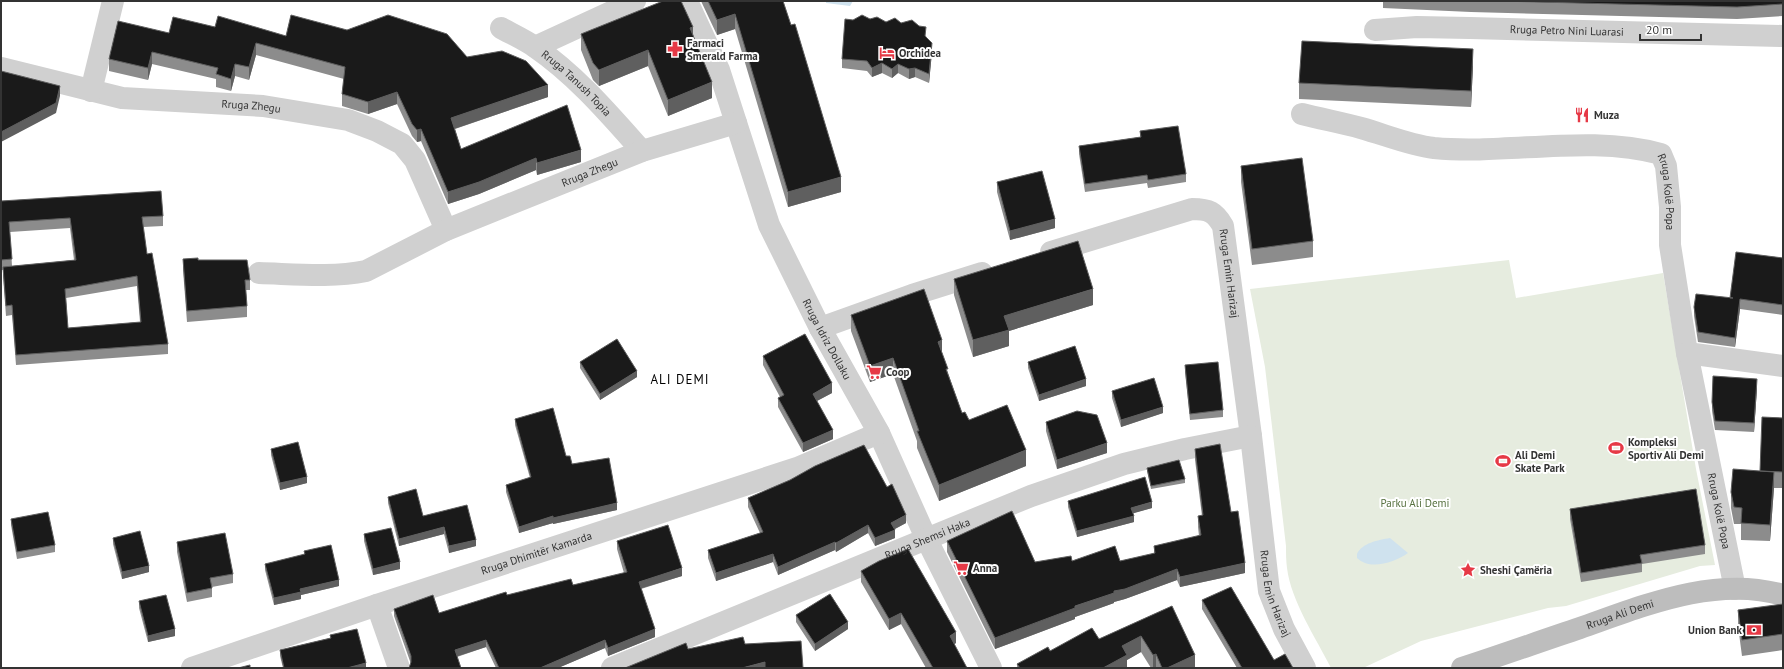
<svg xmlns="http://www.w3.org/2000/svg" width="1784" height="669" font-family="'PT Sans',sans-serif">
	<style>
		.green { fill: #e6ecdf }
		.water { fill: #cfe2ee }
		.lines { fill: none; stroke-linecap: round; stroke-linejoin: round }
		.street { stroke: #d0d0d0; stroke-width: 22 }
		.secondary { stroke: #bdbdbd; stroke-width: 22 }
		.wall { fill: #8c8c8c; fill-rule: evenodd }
		.shaded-wall { fill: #5f5f5f }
		.building { fill: #1a1a1a; stroke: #5f5f5f; fill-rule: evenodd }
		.labels { text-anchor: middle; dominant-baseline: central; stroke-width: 4; stroke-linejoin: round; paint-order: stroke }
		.street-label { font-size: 11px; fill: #333; stroke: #fff }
		.poi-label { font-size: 11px; font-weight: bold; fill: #333; stroke: #fff; text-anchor: start }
		.park-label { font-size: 11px; fill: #56703f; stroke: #fff }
		.quarter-label { font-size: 13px; letter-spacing: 1px; fill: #000; stroke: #fff }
	</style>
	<rect width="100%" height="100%" fill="#fff"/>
	<path class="green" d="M1509,260L1516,298L1663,273L1696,469L1715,565L1700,566L1566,606L1548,608L1421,641L1363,668H1331C1316,638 1291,601 1287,568C1286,561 1286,553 1286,546L1265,367L1250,289Z"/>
	<path class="water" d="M826,1H853L850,6L826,3Z
		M1390,538L1408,553C1395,562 1370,571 1357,558V554C1362,543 1378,540 1390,538Z"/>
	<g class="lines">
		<g class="street">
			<path id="s1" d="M687,1L719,70L769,225L820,328L879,433L926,538L991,668"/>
			<path id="s2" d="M501,28C512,34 525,40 535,47C577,76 609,114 642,151"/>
			<path id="s3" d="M1375,30L1417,27L1470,28L1783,36"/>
			<path d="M535,47L635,1"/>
			<path id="s4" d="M1,68L122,98L263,106L348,120L377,131L402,144L415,160L446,230"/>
			<path d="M91,91L113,1"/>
			<path id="s5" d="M1302,114C1322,119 1342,123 1361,128C1386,135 1409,145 1434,148C1508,155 1589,134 1661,154L1666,166L1670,207V245L1687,353L1735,589"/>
			<path id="s6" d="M1051,252L1192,209C1209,209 1215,212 1223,226L1251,436L1269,591L1284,629L1305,668"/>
			<path id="s7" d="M259,273C294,274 332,278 366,271L446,230L642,151L736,123"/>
			<path d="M820,328L912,295L982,273"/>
			<path d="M1687,353L1783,366"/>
			<path d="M377,605L399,668"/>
			<path id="s8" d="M192,668L377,605L797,468L879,433"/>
			<path id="s9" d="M612,668L1031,496L1124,464L1185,449L1251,436"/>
		</g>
		<path class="secondary" id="s10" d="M1462,668C1502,655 1541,641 1580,628C1643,606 1715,575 1783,595"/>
	</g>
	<path class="wall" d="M701,1H783L841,192L788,207L735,29L717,35Z
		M1383,1H1783V16L1737,19L1471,12L1383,8Z
		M870,19L886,22L901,23L926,36L932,52L929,83L915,77L909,79L898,73L892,78L882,73L872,77L867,71L842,68V59L853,20Z
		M215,27L286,36L347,30L467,57L548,97L455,129L461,149L581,162L537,175L536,170L479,194L448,204L421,141L417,142L412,136L397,104L368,114L342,106V94L344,79L256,55L249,80L235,76L231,91L216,87V79L152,64L148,80L109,71V59L169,33Z
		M581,34H693L712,98L668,116L648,66L599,86L593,80L581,50Z
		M1473,66L1471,107L1299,99V83Z
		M1140,131L1186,174V182L1148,188L1147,183L1085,192L1079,154V146L1140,137Z
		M1241,166L1313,241V257L1252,265L1241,182Z
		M997,182L1055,228L1010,240L997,192Z
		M1,201L163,216V226L143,227L147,254L168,344V354L16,365L12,315L6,316L3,276V270H1ZM70,228L74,260L12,266L10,232ZM137,286L140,322L68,328L66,298Z
		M1783,258V315L1740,309L1735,347L1698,342L1694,316V307L1730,298Z
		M183,259L198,260L250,280V290H246L247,306V317L187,322L183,270Z
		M954,279L1093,305L1009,331V346L973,357L954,295Z
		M851,315L942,353L948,373L962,413L969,420L1026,466L939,501L917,448V441L893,374L870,382L851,331Z
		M763,356L832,393L817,401L833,439L803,452L778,407V398L780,397L763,365Z
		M580,362L637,377L600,400L580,368Z
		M1028,362L1086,386L1039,401L1028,368Z
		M1185,365L1223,410V417L1190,420L1185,372Z
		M1757,388L1754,432L1715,430L1712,411V402Z
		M1112,391L1163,413L1121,427L1112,398Z
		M1783,418V488H1774L1770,541L1741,540V524H1734L1731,508V492L1760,471Z
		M515,419L566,456L572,464L617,510L553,524V523L519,533L506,492V485L530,478L515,425Z
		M1046,422L1107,453L1057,469L1046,431Z
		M271,449L307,483L280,490L271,455Z
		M1195,449L1231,512L1245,573L1180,587L1177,580L1125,599L1114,602V603L1075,617V619L995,649L947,552V541L1035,562L1072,561H1120L1154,554V546L1199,536L1198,527V516H1202L1195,460Z
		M1147,468L1185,479V483L1151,489L1147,471Z
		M790,480L906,523L895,529V538L875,546L868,533L836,552L835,550L778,575L773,562L716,581L708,558V550L760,533L748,507V498Z
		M388,497L423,516L476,546L449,553L444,534L399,546L388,503Z
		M1068,501L1152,508L1133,513L1134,522L1077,537L1068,507Z
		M1570,509L1705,545V554L1642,564V572L1581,582L1570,519Z
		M11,519L55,545V552L17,559L11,525Z
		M364,534L400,569L373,575L364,541Z
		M113,538L149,572L122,579L113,544Z
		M617,541L682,576L641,589L655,637L608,656L605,648L558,668H496L486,647L457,657L411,664L394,616V609L439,613L507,595L573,585L624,573L617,549Z
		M177,542L233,574V583L212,587V597L187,602L177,552Z
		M304,551L339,586L301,595V599L274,605L265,570V564L304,555Z
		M861,571L956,643L954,644L967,668H926L901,624L889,630L861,582Z
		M1202,600L1274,660L1293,668H1237L1202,609Z
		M139,601L175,636L148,642L139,608Z
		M1783,604V650L1742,656L1738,626V610Z
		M1172,606L1195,668H1151L1141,652L1127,660V668H1017V664L1050,651L1099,639Z
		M796,615L848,629L815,651L796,622Z
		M330,635L366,668H283L280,656V650L330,638Z"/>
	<path class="shaded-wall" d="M735,14V29L717,35V20Z
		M693,27V43L690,28Z
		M256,43V55L249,80V67Z
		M932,43V52L929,83V74Z
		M1473,49V66L1471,107V91Z
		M648,50V66L599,86V70Z
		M152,52V64L148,80V68Z
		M882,63V73L872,77V68Z
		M235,64V76L231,91V79Z
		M898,64V73L892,78V69Z
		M915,68V77L909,79V69Z
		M712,82V98L668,116V100Z
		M548,85V97L451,130V118Z
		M60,86V96L56,113L1,142V132Z
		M397,92V104L368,114V102Z
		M421,129V141L417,142V130Z
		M581,150V162L537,175V163Z
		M536,158V170L479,194L448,204V192Z
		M841,177V192L788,207V192Z
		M1055,219V228L1010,240V231Z
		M1093,289V305L1009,331V346L973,357V340L1004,316Z
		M1740,299V309L1735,347V338Z
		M942,340V356L938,342Z
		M893,358V374L870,382V366Z
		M637,371V377L600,400V394Z
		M1086,379V386L1039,401V395Z
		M1757,379V388L1754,432V423Z
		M832,383V393L813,403V394Z
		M1163,407V413L1121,427V420Z
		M833,430V439L803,452V443Z
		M1107,443V453L1057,469V460Z
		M1026,450V466L939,501V485Z
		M1774,472V488L1770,541V525Z
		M307,477V483L280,490V483Z
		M1152,502V508L1131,514V508Z
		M617,503V510L553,524V518Z
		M906,515V523L891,531V523Z
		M553,516V523L519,533V527Z
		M1134,516V522L1077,537V531Z
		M868,525V533L836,552V543Z
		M444,527V534L399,546V539Z
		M895,530V538L875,546V538Z
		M476,540V546L449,553V546Z
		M835,542V550L778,575V567Z
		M773,554V562L716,581V573Z
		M400,562V569L373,575V569Z
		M1245,563V573L1180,587V577Z
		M149,566V572L122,579V572Z
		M682,568V576L639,589V582Z
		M1177,569V580L1125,599L1114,602V603L1075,617V619L995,649V638L1114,591Z
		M339,580V586L301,595V599L274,605V598L300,589Z
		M901,613V624L889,630V619Z
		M848,622V629L815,651V644Z
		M175,629V636L148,642V636Z
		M655,629V637L608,656V648Z
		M956,632V643L950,647V636Z
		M1141,636V652L1127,660V668H1103L1122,646Z
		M486,640V647L455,657V650Z
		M605,640V648L558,668H540Z
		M1156,654V668H1153V655Z
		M1195,655V668H1167Z
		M765,662V668H742Z
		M366,663V668H347Z"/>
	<path class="building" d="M663,1H681L693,27L690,28L712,82L668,100L648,50L599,70L593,63L581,34Z
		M708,1H783L791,25L795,24L841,177L788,192L735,14L717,20Z
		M1498,1H1783V4L1737,7Z
		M291,15L347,30L388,15L447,34L467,57L502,51L526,61L548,85L451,118L461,149L567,105L581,150L537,163L536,158L479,182L448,192L421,129L417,130L412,124L397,92L368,102L342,94L345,67L256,43L249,67L235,64L231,79L216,74L218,68L152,52L148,68L109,59L118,21L169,33L173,17L215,27L218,16L286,36Z
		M862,15L870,19L877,17L886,22L895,18L901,23L912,20L919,26L926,27L925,36L932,43L929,74L915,68L909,69L898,64L892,69L882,63L872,68L867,61L842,59L845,19L853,20Z
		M1302,41L1473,49L1471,91L1299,83Z
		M1,71L60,86L56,103L1,132Z
		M1178,126L1186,174L1148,180L1147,175L1085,184L1079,146L1141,137L1140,131Z
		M1302,158L1313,241L1252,249L1241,166Z
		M1042,171L1055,219L1010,231L997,182Z
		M161,191L163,216L142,217L147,254L152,253L168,344L16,355L12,305L6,306L3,267L76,260L70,218L9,222L12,259L1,260V201ZM137,276L141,322L68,328L65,289Z
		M1078,241L1093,289L1004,316L1009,330L973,340L954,279Z
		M1736,252L1783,258V305L1740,299L1735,338L1698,332L1694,307L1696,294L1733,298H1730Z
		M198,258V260H247L250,280H245L247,306L187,311L183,259Z
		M924,289L942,340L938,342L948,369H946L962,413L965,412L969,420L1007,405L1026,450L939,485L917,431H919L893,358L870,366L851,315Z
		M805,334L832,383L813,394L833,430L803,443L778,398L784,395L763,356Z
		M617,339L637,371L600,394L580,362Z
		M1075,346L1086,379L1039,395L1028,362Z
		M1218,362L1223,410L1190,414L1185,365Z
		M1713,376L1757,379L1754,423L1715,421L1712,402Z
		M1154,378L1163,407L1121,420L1112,391Z
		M553,408L566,456H570L572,464L609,458L617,503L553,518V516L519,527L506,485L531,477L515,419Z
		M1077,411L1097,415L1107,443L1057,460L1046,422Z
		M1762,417L1783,418V472L1760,471L1774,472L1770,525L1741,523L1742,508L1734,507L1731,492L1733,469L1760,471Z
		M298,442L307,477L280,483L271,449Z
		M1220,444L1231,512L1238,511L1245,563L1180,577L1177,569L1125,589L1114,591V593L1075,606V608L995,638L947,541L1012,511L1035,562L1071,556L1072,561L1115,546L1120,561L1155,553L1154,546L1201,535L1198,516L1203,515L1195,449Z
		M864,445L887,487L892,484L906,515L891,523L895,530L875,538L868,525L836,543L835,542L778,567L773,554L716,573L708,550L763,532L748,498L790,480L815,466Z
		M1179,460L1185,479L1151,486L1147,468Z
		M1145,477L1152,502L1131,508L1134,516L1077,531L1068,501Z
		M416,489L423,516L467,505L476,540L449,546L444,527L399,539L388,497Z
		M1696,489L1705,545L1640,555L1642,563L1581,573L1570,509Z
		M48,512L55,545L17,552L11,519Z
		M668,525L682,568L639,582L655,629L608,648L605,640L540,668H499L486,640L455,650L461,668H409L411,662V656L394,609L433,595L439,613L506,592L507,595L571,579L573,585L627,572L617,541Z
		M391,528L400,562L373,569L364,534Z
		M140,531L149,566L122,572L113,538Z
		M225,533L233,574L210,578L212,588L187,593L177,542Z
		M331,545L339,580L300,589L301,592L274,598L265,564L305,554L304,551Z
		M908,549L956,632L950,636L967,668H933L901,613L889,619L861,571L879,561Z
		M1231,587L1274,660L1285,654L1293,668H1242L1202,600Z
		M830,594L848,622L815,644L796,615Z
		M166,595L175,629L148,636L139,601Z
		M1783,604V634L1742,640L1738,610Z
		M1172,606L1195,655L1167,668H1162L1156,654L1153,655L1141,636L1122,646L1127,655L1103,668H1020L1017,664L1048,647L1050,651L1092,628L1099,639Z
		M357,629L366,663L347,668H284L280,650L331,638L330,635Z
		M743,637L745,644L801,641L803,668H765V662L742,668H625L686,643L688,649Z
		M250,665V668H238Z"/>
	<defs>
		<g id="pharmacy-bare" transform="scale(1.2)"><path d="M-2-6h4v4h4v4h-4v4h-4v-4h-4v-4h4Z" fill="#e63946" stroke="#fff" stroke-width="2.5" paint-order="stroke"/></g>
		<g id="hotel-bare" transform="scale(1.2)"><path d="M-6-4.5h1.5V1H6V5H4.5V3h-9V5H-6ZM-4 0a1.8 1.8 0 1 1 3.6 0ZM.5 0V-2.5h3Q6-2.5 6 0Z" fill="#e63946" stroke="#fff" stroke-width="2.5" paint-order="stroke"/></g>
		<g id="restaurant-bare" transform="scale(1.2)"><path d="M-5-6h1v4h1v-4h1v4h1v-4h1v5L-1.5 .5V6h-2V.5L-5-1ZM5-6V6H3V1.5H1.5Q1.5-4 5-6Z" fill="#e63946" stroke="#fff" stroke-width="2.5" paint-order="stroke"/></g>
		<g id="supermarket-bare" transform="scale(1.2)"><path d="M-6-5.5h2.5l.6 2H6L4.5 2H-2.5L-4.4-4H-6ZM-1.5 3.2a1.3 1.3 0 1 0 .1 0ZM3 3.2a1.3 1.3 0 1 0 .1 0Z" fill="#e63946" stroke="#fff" stroke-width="2.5" paint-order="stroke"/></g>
		<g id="stadium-bare" transform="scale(1.2)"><path d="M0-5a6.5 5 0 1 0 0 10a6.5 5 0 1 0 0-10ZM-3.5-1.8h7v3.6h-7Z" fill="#e63946" stroke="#fff" stroke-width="2.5" paint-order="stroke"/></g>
		<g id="sight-bare" transform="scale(1.2)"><path d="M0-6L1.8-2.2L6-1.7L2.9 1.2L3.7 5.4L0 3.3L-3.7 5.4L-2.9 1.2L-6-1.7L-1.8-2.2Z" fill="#e63946" stroke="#fff" stroke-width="2.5" paint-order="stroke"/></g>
		<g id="bank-bare" transform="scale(1.2)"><path d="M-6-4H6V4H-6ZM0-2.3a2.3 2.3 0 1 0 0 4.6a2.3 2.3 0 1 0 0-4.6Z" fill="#e63946" stroke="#fff" stroke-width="2.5" paint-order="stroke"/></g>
	</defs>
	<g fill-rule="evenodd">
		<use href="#pharmacy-bare" x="675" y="49"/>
		<use href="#hotel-bare" x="887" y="53"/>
		<use href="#restaurant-bare" x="1582" y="115"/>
		<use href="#supermarket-bare" x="874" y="372"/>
		<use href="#stadium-bare" x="1616" y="448"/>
		<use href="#stadium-bare" x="1503" y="461"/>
		<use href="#supermarket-bare" x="961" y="568"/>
		<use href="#sight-bare" x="1468" y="570"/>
		<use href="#bank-bare" x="1754" y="630"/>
	</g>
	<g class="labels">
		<g class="street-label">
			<text stroke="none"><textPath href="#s3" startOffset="192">Rruga Petro Nini Luarasi</textPath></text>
			<text stroke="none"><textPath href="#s2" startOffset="94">Rruga Tanush Topia</textPath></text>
			<text stroke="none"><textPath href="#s4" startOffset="254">Rruga Zhegu</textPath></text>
			<text stroke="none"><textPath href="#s7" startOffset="352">Rruga Zhegu</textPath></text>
			<text stroke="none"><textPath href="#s5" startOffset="403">Rruga Kolë Popa</textPath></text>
			<text stroke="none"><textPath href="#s6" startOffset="233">Rruga Emin Harizaj</textPath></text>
			<text stroke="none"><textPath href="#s1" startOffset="367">Rruga Idriz Dollaku</textPath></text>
			<text stroke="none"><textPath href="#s5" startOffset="727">Rruga Kolë Popa</textPath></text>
			<text stroke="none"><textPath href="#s9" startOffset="341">Rruga Shemsi Haka</textPath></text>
			<text stroke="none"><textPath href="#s8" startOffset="363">Rruga Dhimitër Kamarda</textPath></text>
			<text stroke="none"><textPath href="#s6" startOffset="557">Rruga Emin Harizaj</textPath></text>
			<text stroke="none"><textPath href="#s10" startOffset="167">Rruga Ali Demi</textPath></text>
		</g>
		<g class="poi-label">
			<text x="687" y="43">Farmaci<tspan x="687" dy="13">Smerald Farma</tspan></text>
			<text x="899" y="53">Orchidea</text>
			<text x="1594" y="115">Muza</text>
			<text x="886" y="372">Coop</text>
			<text x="1628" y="442">Kompleksi<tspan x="1628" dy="13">Sportiv Ali Demi</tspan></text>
			<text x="1515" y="455">Ali Demi<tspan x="1515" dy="13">Skate Park</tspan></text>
			<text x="973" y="568">Anna</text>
			<text x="1480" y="570">Sheshi Çamëria</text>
			<text x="1742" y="630" text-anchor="end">Union Bank</text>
		</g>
		<g class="park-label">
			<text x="1415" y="503">Parku Ali Demi</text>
		</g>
		<g class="quarter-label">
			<text x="680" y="379">ALI DEMI</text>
		</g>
	</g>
	<rect width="1784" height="669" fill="none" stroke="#333333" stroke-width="4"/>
	<path d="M1640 34v6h61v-6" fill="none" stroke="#333333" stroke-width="2"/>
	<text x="1646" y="34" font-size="12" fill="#333333" stroke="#ffffff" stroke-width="3" paint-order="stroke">20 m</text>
</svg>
